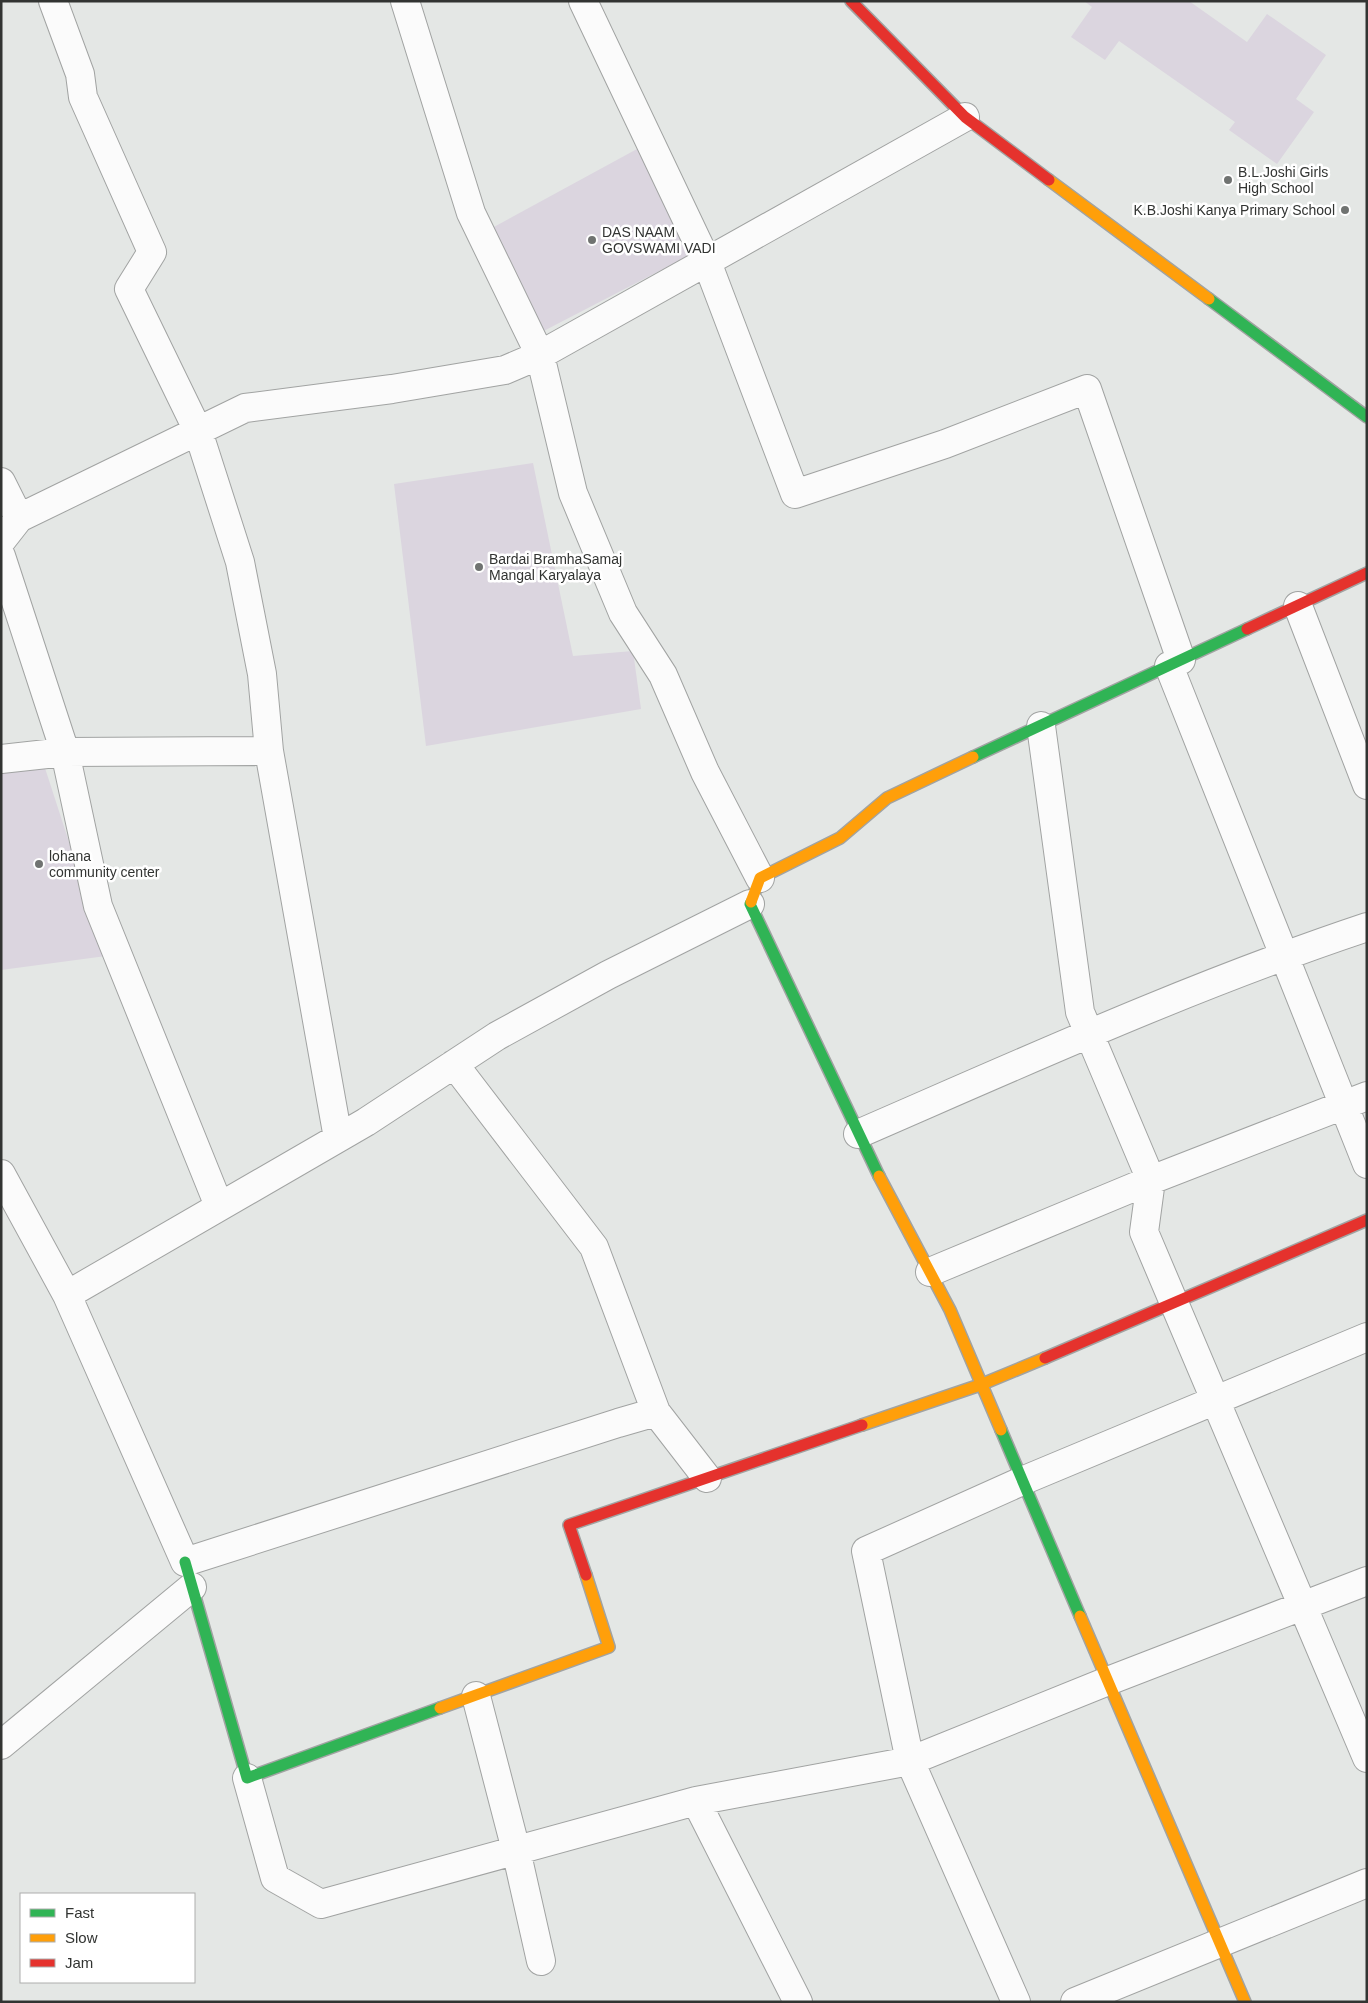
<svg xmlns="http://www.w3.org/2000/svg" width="1368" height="2003" font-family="Helvetica,sans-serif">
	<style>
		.building { fill: #dbd5df }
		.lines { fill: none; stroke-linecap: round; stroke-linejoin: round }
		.street-casing { stroke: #a1a3a2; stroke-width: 30 }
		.fast-casing { stroke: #a1a3a2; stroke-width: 14 }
		.slow-casing { stroke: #a1a3a2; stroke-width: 14 }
		.jam-casing { stroke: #a1a3a2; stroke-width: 14 }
		.street { stroke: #fbfbfb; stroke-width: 28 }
		.fast { stroke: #30b455; stroke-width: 11 }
		.slow { stroke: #ff9f0a; stroke-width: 11 }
		.jam { stroke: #e5322d; stroke-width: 11 }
		.poi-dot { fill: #707371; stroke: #fff; stroke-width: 2 }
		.labels { text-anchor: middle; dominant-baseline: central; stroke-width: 5; stroke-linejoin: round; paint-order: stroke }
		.poi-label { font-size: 14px; fill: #323432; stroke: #fff; text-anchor: start }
	</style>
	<rect width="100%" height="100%" fill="#e4e7e5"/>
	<path class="building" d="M1084,1H1189L1247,42L1267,14L1326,55L1296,99L1314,112L1277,164L1229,130L1235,122L1119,41L1105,60L1071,37L1092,7Z
		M637,149L694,253L534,336L492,228Z
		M533,463L573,656L633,651L641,709L426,746L394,484Z
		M44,765L106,956L1,970V773Z"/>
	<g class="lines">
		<g class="street-casing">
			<path id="street" d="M53,1L80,74L83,97L152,252L129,289L198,431L240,562L262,674L269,751L338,1138
				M405,1L471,213L540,355L573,493L623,613L663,675L705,772L760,878
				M583,1L707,262L795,494L945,444L1087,389L1181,660
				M1,482L19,518
				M1,541L19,518L245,408L392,389L505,370L540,355L965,117
				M1,556L65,752L98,906L219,1206
				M1298,606L1367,785
				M1169,666L1367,1164
				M1041,726L1080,1012L1151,1180L1144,1232L1367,1758
				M1,759L65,752L269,751
				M858,1134C1026,1061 1193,985 1367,927
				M1,1174L67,1295L185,1562L618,1423L656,1412L594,1247L454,1064
				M930,1272L1151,1180L1367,1096
				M67,1295L366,1122L497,1036L608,975L750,904
				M656,1412L707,1478
				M476,1696L516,1850L541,1961
				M1,1745L192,1587
				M247,1778L275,1878L321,1904L696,1801L910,1761L866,1551L1022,1481L1367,1337
				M696,1801L798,2002
				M1016,2002L910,1761L1108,1681L1367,1581
				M1075,2002L1367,1883"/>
		</g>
		<g class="fast-casing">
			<path id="fast" d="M1209,299L1367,417
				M973,757L1247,629
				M751,902L750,904L879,1176
				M1001,1430L1080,1616
				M185,1562L247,1778L440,1708"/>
		</g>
		<g class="slow-casing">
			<path id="slow" d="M1049,180L1209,299
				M751,902L760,878L840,838L887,798L973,757
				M879,1176L950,1310L1001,1430
				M862,1425L980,1385L1045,1358
				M1080,1616L1245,2002
				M440,1708L609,1647L586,1575"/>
		</g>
		<g class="jam-casing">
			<path id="jam" d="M851,1L965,117L1049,180
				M1247,629L1367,573
				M1045,1358L1367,1220
				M586,1575L569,1525L862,1425"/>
		</g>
		<use href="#street" class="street"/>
		<use href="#fast" class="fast"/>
		<use href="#slow" class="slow"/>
		<use href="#jam" class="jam"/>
	</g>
	<g class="poi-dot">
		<circle cx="1228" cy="180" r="5"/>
		<circle cx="1345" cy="210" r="5"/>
		<circle cx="592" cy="240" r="5"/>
		<circle cx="479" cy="567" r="5"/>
		<circle cx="39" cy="864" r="5"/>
	</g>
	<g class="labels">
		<g class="poi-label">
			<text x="1238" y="172">B.L.Joshi Girls<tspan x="1238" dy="16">High School</tspan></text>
			<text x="1335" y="210" text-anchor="end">K.B.Joshi Kanya Primary School</text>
			<text x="602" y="232">DAS NAAM<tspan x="602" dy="16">GOVSWAMI VADI</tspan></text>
			<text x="489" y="559">Bardai BramhaSamaj<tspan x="489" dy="16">Mangal Karyalaya</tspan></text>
			<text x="49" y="856">lohana<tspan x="49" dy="16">community center</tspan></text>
		</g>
	</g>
	<rect width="1368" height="2003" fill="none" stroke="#323432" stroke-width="5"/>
	<rect x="20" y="1893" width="175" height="90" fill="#ffffff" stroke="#adaead"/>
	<rect x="30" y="1909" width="25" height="8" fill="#30b455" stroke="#adaead"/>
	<text x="65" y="1918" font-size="15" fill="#323432">Fast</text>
	<rect x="30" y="1934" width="25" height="8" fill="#ff9f0a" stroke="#adaead"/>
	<text x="65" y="1943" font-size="15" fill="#323432">Slow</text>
	<rect x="30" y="1959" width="25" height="8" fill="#e5322d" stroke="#adaead"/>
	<text x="65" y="1968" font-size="15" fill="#323432">Jam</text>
</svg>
